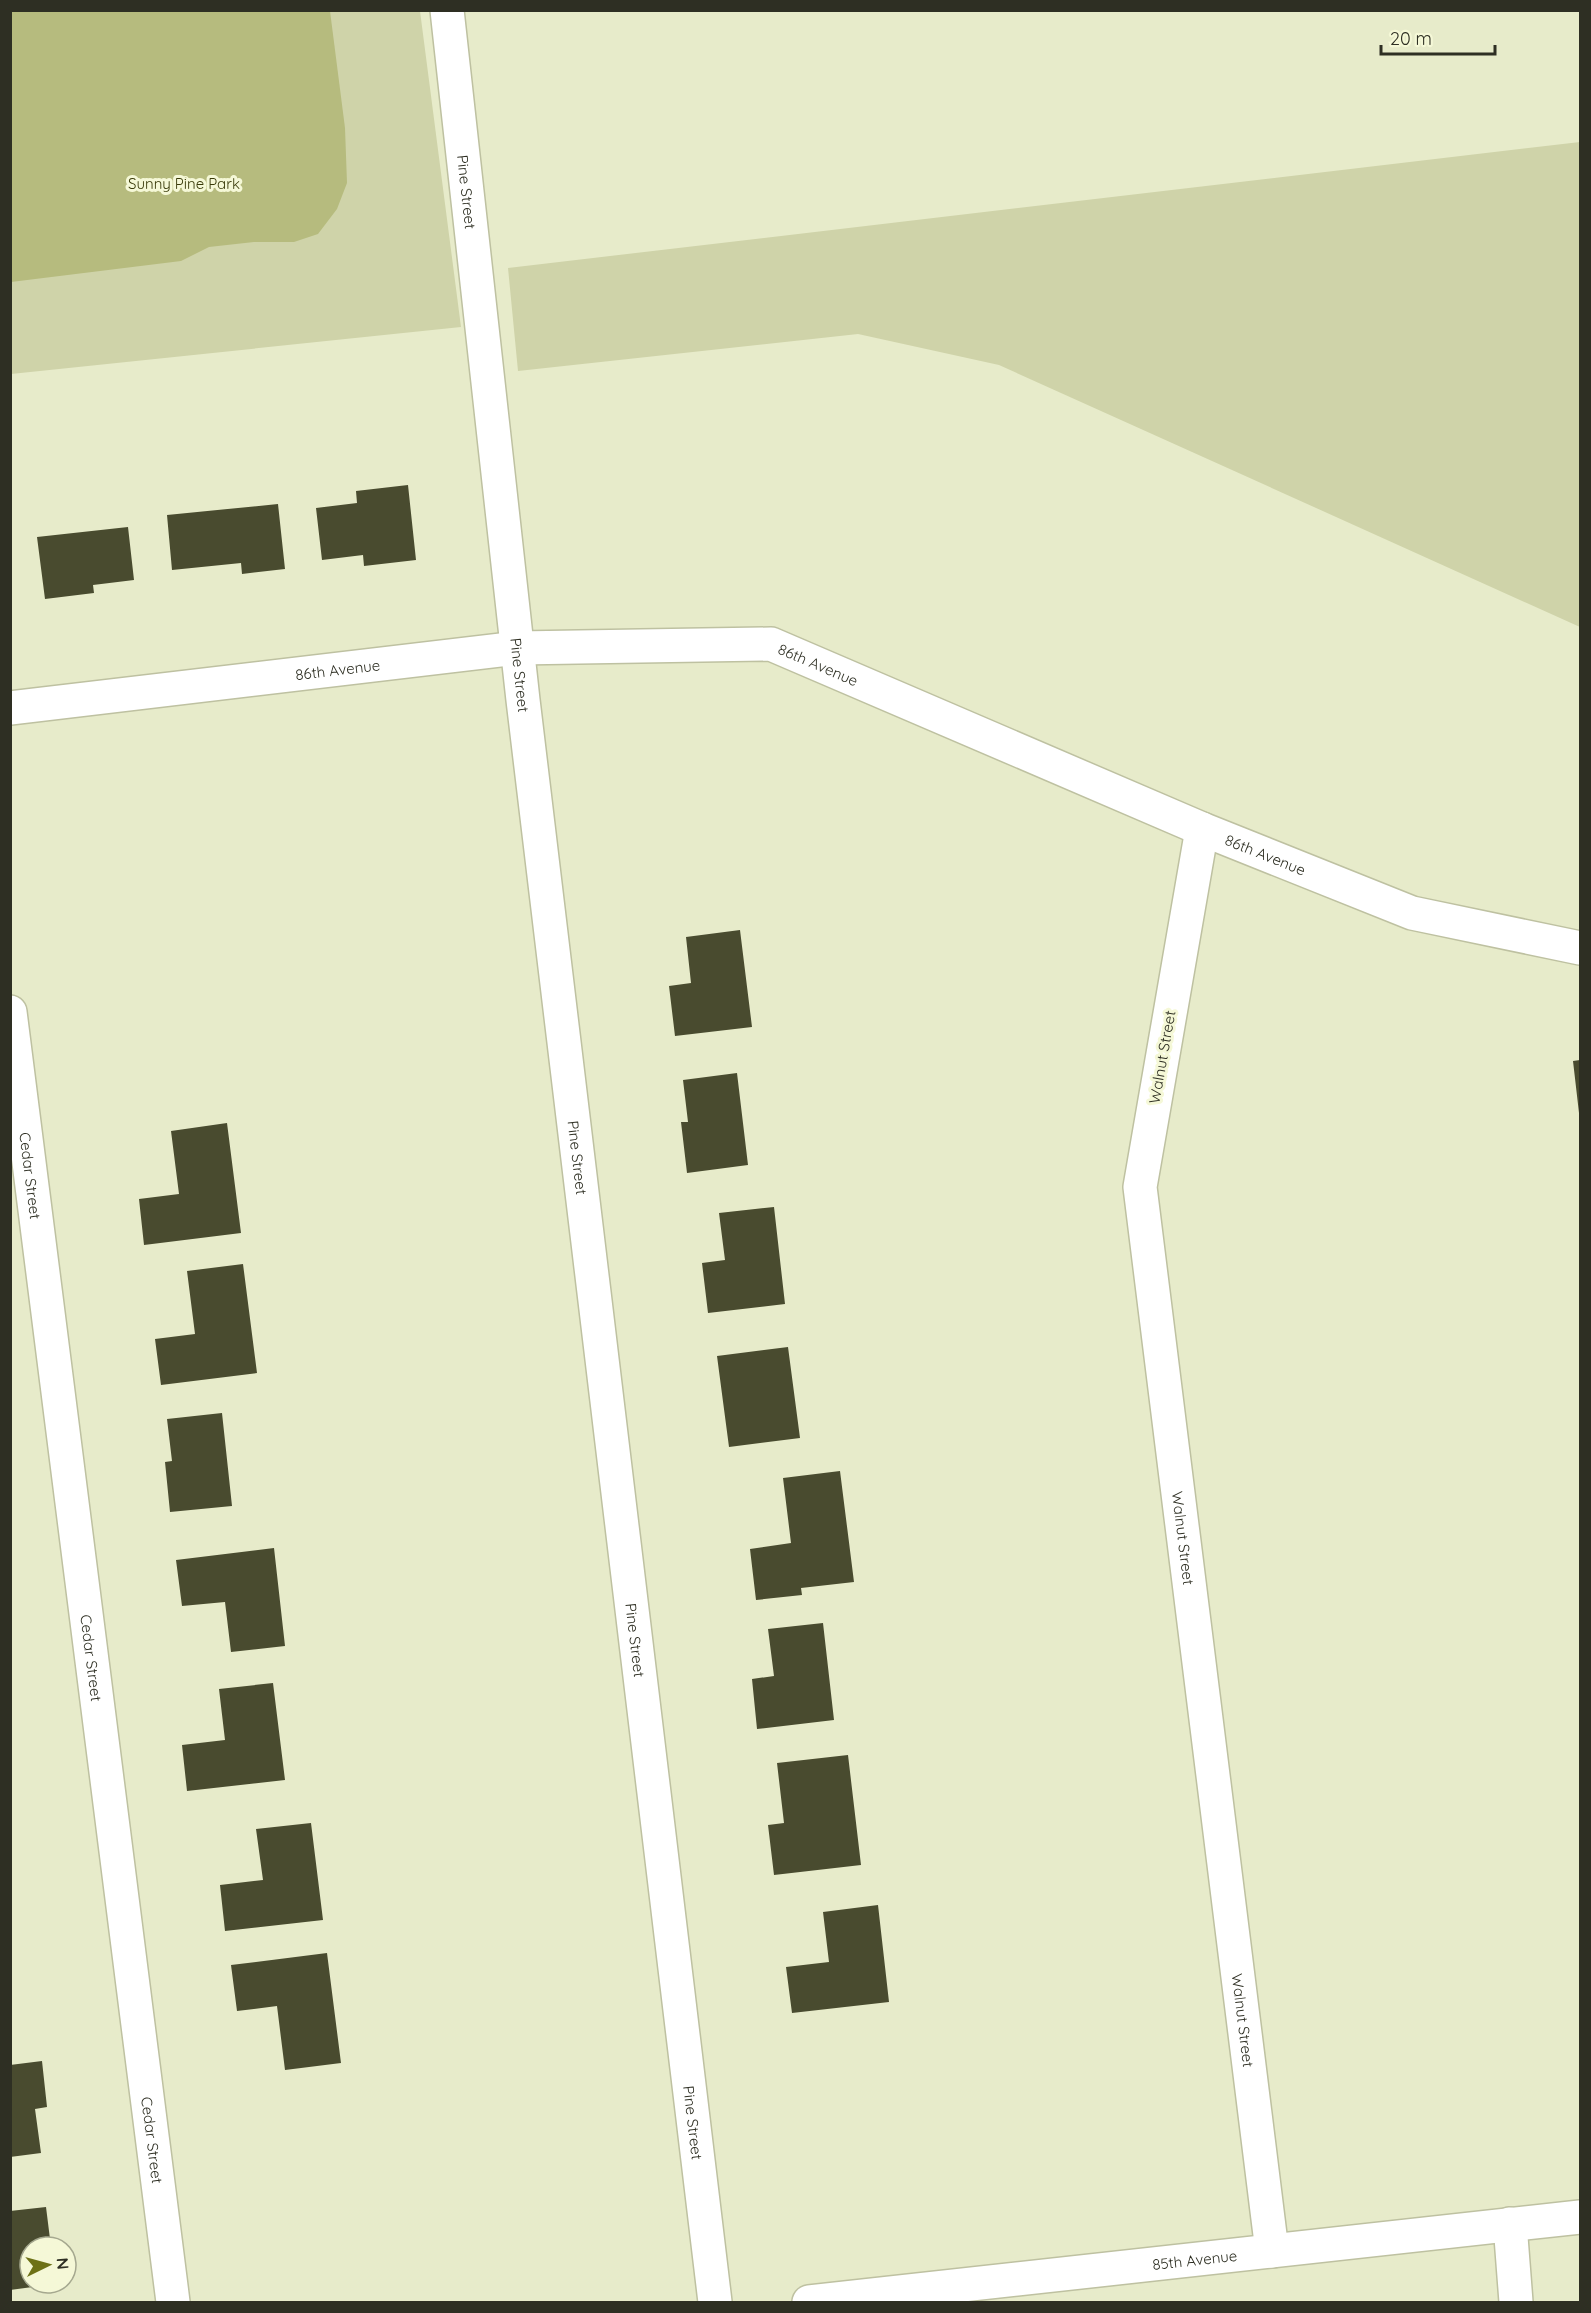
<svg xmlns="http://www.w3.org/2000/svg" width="1591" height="2313" font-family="Quicksand,sans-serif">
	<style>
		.green { fill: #cfd3a9 }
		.water { fill: #b6bb7e }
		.building { fill: #494b2f }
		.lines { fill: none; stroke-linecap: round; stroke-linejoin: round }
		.minor-casing { stroke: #bec1a1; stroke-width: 36 }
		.minor { stroke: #fff; stroke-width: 33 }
		.labels { text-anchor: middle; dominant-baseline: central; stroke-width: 6; stroke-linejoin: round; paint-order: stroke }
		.park-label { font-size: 15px; fill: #383908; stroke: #f5f8d7 }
		.street-label { font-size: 15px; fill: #2e2f23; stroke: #f5f8d7 }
	</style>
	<rect width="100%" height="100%" fill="#e7ebca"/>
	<path class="green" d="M10,11H420L461,327L11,374Z
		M1580,142V627L999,365L858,334L518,371L508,268Z"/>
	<path class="water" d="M10,11H330L345,128L347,183L337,209L318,234L294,242H254L209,247L181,261L11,282Z"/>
	<path class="building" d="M408,485L416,560L364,566L363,555L322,560L316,508L357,503L356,491Z
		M278,504L285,569L242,574L241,563L172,570L167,515Z
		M128,527L134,580L93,585L94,593L45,599L37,537Z
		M740,930L752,1027L675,1036L669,986L691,983L686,937Z
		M1580,1060V1113H1579L1573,1061Z
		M737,1073L748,1165L687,1173L681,1122H688L683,1080Z
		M227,1123L241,1233L144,1245L139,1199L179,1194L171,1131Z
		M774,1207L785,1304L708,1313L702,1263L725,1260L719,1213Z
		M243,1264L257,1373L161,1385L155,1339L195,1334L187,1271Z
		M788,1347L800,1438L729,1447L717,1356Z
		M222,1413L232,1506L170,1512L165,1462L172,1461L167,1419Z
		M840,1471L854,1582L801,1588L802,1595L756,1600L750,1549L791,1543L783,1478Z
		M274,1548L285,1646L231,1652L225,1602L182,1606L176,1560Z
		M823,1623L834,1720L757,1729L752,1679L774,1676L768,1629Z
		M273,1683L285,1780L187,1791L182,1745L225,1740L219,1689Z
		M848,1755L861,1865L774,1875L768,1825L784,1823L777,1763Z
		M311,1823L323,1920L225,1931L220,1885L263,1880L256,1829Z
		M878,1905L889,2002L792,2013L786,1967L829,1962L823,1912Z
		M327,1953L341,2063L285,2070L277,2006L237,2011L231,1965Z
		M42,2061L47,2107L35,2109L41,2153L10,2157V2065Z
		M46,2207L51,2247H30V2283L55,2284L10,2290V2211Z"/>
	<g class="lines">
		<g class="minor-casing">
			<g id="minor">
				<path id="s1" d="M447,10L523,700L715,2302"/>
				<path id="s2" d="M10,708L517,648L771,644L1202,829L1412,913L1580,948"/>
				<path id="s3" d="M1202,829L1140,1187L1272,2251"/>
				<path id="s4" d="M10,1012L173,2302"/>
				<path d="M1510,2224L1516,2302"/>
				<path id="s5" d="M809,2302L1580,2217"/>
			</g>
		</g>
		<use href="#minor" class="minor"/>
	</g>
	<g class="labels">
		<g class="park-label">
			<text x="184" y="183">Sunny Pine Park</text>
		</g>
		<g class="street-label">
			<text stroke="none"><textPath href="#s1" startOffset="183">Pine Street</textPath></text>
			<text stroke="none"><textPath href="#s2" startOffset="816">86th Avenue</textPath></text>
			<text stroke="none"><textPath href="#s2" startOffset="330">86th Avenue</textPath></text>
			<text stroke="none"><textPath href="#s1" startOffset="669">Pine Street</textPath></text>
			<text stroke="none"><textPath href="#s2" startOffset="1302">86th Avenue</textPath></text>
			<text transform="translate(1162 1057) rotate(-80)">Walnut Street</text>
			<text stroke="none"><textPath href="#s1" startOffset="1155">Pine Street</textPath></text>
			<text stroke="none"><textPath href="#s4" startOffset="165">Cedar Street</textPath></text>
			<text stroke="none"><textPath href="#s3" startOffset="717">Walnut Street</textPath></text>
			<text stroke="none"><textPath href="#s1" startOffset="1641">Pine Street</textPath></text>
			<text stroke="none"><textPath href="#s4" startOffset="651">Cedar Street</textPath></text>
			<text stroke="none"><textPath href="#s3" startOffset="1203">Walnut Street</textPath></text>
			<text stroke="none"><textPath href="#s1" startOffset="2127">Pine Street</textPath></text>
			<text stroke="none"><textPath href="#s4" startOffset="1137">Cedar Street</textPath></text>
			<text stroke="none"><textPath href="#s5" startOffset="388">85th Avenue</textPath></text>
		</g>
	</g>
	<rect width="1591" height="2313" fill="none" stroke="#2e2f23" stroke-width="24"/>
	<g transform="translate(48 2265) rotate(85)"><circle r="28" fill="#f5f8d7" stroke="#a5a88f" stroke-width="1.5"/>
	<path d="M0-4.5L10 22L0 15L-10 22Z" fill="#6d7116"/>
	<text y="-9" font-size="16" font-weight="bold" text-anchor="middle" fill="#2e2f23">N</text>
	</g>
	<path d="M1381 45v9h114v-9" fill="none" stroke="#2e2f23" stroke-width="3"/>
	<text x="1390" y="45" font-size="18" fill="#2e2f23" stroke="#f5f8d7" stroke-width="4.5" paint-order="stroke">20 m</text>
</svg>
